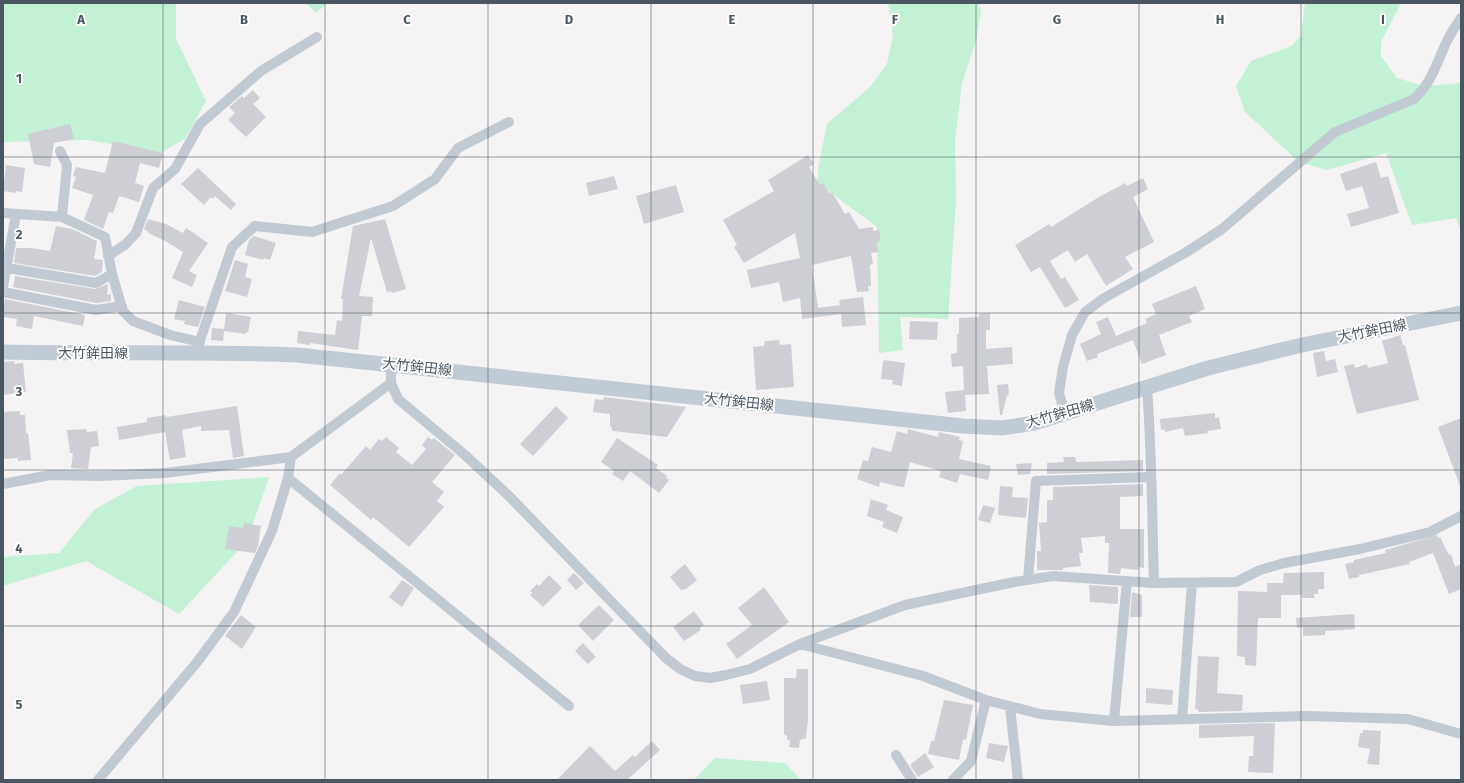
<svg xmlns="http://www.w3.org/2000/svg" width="1464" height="783" font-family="'Fira Sans','Noto Sans JP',sans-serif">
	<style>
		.green { fill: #c3f1d5 }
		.building { fill: #cdcfd5 }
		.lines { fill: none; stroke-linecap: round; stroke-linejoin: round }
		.street { stroke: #c1cad2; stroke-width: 10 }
		.secondary { stroke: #c1cbd6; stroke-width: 15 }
		.grid { fill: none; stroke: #4a5661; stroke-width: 1; stroke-opacity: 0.55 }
		.labels { text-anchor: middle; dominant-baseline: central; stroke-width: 4; stroke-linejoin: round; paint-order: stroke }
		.street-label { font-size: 14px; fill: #4a5661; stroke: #fff }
		.grid-label { font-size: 13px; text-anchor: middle; font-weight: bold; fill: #4a5661; stroke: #fff; stroke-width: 4; stroke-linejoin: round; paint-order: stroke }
	</style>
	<rect width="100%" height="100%" fill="#f5f3f3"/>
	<path class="green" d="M3,3H176V39L206,101L185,139L160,153L88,140L3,142Z
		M306,3H328L316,13Z
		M888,3H979L981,11L976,41L962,83L955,141L956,201L948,319L900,317L903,350L879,353L877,227L818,183V169L827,124L870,87L887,64L893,36Z
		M1305,3H1401L1381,42V56L1397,78L1425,86L1461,83V232L1456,218L1412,225L1386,153L1327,170L1299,162L1245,112L1236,86L1251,61L1291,46L1301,36Z
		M269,477L247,541L179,614L86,561L3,586V557L59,553L95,509L137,486Z
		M715,758L785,763L801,780H694Z"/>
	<path class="building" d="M253,90L260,98L253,104L266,117L246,137L228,120L235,113L229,107L242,96L244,98Z
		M70,124L74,139L54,143L50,167L34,164L28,134Z
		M113,141L163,153L159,168L140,163L135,183L144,186L139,202L119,196L113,213L109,212L103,229L84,220L93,195L72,188L76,177L73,176L76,167L105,173Z
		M808,155L814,164L809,167L820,185L823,183L829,193L832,192L845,214L849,212L859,229L873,227V231L879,230L881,241L877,242L878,252L871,253L873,264L870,265L871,286H868L869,291L857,292L851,256L812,265L818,308L840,305L839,300L863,297L866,325L842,327L841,314L802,319L800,298L783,302L779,282L751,288L747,270L800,258L795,233L744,263L734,247L737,245L723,220L774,191L768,180Z
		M1376,162L1381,178L1388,176L1399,213L1351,227L1347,214L1369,208L1362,186L1346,191L1340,174Z
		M6,165L25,168L22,192L16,191L15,193L3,191Z
		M198,168L236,204L231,210L215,196L213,199L211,197L204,205L181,184Z
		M614,176L618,189L589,196L586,183Z
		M1143,178L1148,189L1133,197L1154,242L1125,257L1133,269L1106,286L1087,254L1075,262L1068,250L1050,261L1061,279L1065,277L1079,300L1065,308L1040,267L1031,272L1015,245L1049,224L1051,227L1099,197L1125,183L1127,186Z
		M676,185L684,212L644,224L636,196Z
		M148,219L166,224L183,233L186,228L208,243L189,271L197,275L192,287L172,278L183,252L167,242L148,233L149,232L144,229Z
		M385,219L406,289L392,293L391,291L387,292L371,238L359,296L373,297L372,316H362L358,350L310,343V345L297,343L298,331L335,335L337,320L342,321L343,299H341L353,226Z
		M56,226L72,229L97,241L94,259L103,260L102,272L95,276L14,263L16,248H31L50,251Z
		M254,236L276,243L270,260L264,258L263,260L245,255L249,240Z
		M235,260L248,264L245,277L252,279L247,297L225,291Z
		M15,276L95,289L108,284L107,294L111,295V301L96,303L13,287Z
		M1196,286L1205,309L1189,316L1192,322L1159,335L1166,355L1142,364L1133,340L1097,354L1098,357L1087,361L1080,344L1101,334L1096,322L1108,317L1116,336L1147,323L1145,319L1156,314L1152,304Z
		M5,299L85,315L83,326L34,316L32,329L16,326L17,319L3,317Z
		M179,300L205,307L198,327L184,324L185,321L174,319Z
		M226,313L251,317L248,332H246V334L224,331L223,341L211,340L212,328L224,329Z
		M990,313V330H986V349L1012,347L1013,364L987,366L989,394L965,395L966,411L948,413L945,392L964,390L963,366L952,367L951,354L957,353V334H959V318L979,317V314Z
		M910,321L938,322L937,340L909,339Z
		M1400,335L1403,345H1405L1419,400L1357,414L1344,366L1354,364L1355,368L1367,364L1368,368L1388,363L1382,341Z
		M779,340L780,345L791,344L794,387L756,390L753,347L764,346L765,341Z
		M1324,351L1326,361L1335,359L1338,372L1317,377L1313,353Z
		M884,360L905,363L902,386L892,384L893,380L881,379L883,362Z
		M14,361V364L23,363L26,392L3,395V362Z
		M1008,384L1009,395H1007L1002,415H1000L997,385Z
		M604,397L613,398L686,407L667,437L613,431L610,425V414L593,412L595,399L603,400Z
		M237,406L244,456L233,458L229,430L201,431V426L182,430L186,457L170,460L165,432L119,440L117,427L147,422V418L165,415L166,417Z
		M556,406L568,418L533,456L520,444Z
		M20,411V415H25L26,433H28L31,460L18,461V458L5,459L3,457V412Z
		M1215,413V418L1219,417L1221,429L1207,431L1208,433L1185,436L1183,428L1165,432L1164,429L1161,430L1160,419Z
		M1461,418V485L1460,486L1438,427Z
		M86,429L87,432L97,431L99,446L91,447L88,469L71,468L73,453H70L67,430Z
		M908,429L938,437L939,432L960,437L959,440L963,441L959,459L991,466L988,480L960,474L957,483L939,477L941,471L910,462L904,487H901L880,482L879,487L857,479L863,460L868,461L872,447L891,452L897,431L907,434Z
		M386,437L399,448L396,452L412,465L426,449L422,445L428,437L432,440L434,438L455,455L432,482L444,492L437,501L444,507L409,547L373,517L371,520L330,485L340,473L341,475L366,446L370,450L379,439L382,441Z
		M617,438L658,465L656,468L667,476L666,478L669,480L659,493L630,471L623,481L612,474L614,471L601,462Z
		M1063,457H1075L1076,462L1143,460V471L1047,474V463L1064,462Z
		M1032,463L1030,474L1018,475L1016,464Z
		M1143,484V496L1120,497V529H1144V568L1138,567V570L1121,568L1120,574L1108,573L1109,543H1105V536L1081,538L1083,553H1079L1081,566L1063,568V570H1037V551H1041L1039,523L1047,522V500H1053V487Z
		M1000,486L1013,487L1012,497L1028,498L1026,518L998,515Z
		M871,499L888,505L886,510L903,517L897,533L882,527L884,522L867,516Z
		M983,505L995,508L990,523L978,520Z
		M244,523L261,526L258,546L255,553L225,549L229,526L243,528Z
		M1437,535L1438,538L1440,537L1449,555L1451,554L1455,567L1461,564V589L1449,594L1433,553L1409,562L1410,564L1359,575V577L1349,579L1345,564L1354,562V560L1386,553L1385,550Z
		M685,564L697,580L686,589L681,590L670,577Z
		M1324,572V589H1318V594H1314V598H1302V595H1281V618H1258L1256,666L1245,665V657L1237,656L1238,591L1267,592V583H1283L1284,573Z
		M574,573L584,583L576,590L567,580Z
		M549,575L562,588L543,607L530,595L533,593L530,591L537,584L539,586Z
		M402,580L414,588L402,607L389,597Z
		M1089,585L1118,587V604L1090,602Z
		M764,587L789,622L737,659L726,644L752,625L738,608Z
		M1132,592L1142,595V617H1130Z
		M599,605L614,620L593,641L578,625Z
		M694,611L704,625L700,628L701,630L684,641L673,627Z
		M1354,614L1355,629L1325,631V635L1303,636V627L1297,628L1296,618Z
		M241,615L256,627L242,649L225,636Z
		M583,643L596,657L588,664L575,651Z
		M1198,656L1219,657L1217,693L1243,695L1242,711L1199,712L1197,709H1195Z
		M797,669H808V719L806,738L800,740L799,748L789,747L790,740H787V736L784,734V678H796Z
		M767,681L770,700L743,704L740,685Z
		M1146,688L1173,690L1172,705L1146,703Z
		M944,700L973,705L966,740L963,739L959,760L928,754L931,741H934Z
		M1275,723L1273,773L1248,772L1249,756H1253L1254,736L1199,738V725Z
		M1363,730L1381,731L1379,765L1367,764L1370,749L1358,747L1360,733H1363Z
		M652,741L660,750L627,780H557L590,746L615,771L633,755L635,757Z
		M989,743L1008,746L1004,762L986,758Z
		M925,753L934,767L918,777L910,765Z"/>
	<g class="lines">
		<path class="street" d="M60,151L67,165L62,217
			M3,213L62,217L105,237L112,274L123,311L133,321L170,335L200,342
			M108,256L126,244L136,233L153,188L175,169L200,124L261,71L317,37
			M7,268L96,283L112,274
			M3,287L16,214
			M3,292L96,310L122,306
			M196,352L232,247L255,226L312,232L393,206L435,179L458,148L509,122
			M391,383L398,399L465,455L509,496L666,658L680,669L695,676L710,678L726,675L750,669L800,644L905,605L1014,582L1053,576L1154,583L1236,582L1260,570L1284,563L1360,549L1430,532L1461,516
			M1147,388C1152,453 1152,518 1154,583
			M1065,414L1059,393L1063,367L1072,335L1085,312L1104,298L1185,253L1222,229L1335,132L1414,99C1433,82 1438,58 1449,37C1453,30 1457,24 1461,18
			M288,478L569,706
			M3,484L50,475L100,476L165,473L291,457L391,383V364
			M1028,580L1036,481L1150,477
			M800,644L923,676L986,700L1040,714L1114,721L1307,716L1408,719L1461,734
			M1010,707L1018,780
			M1182,719L1192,583
			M1114,721L1127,581
			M896,755L912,780
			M98,780L198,661L234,612L272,531L288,478L291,457
			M953,780L971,761L986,700"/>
		<path class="secondary" d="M3,352C102,354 200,351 298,355L963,426L1002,428L1034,423L1208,368L1302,345L1461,313"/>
	</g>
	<path class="grid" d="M163,3V780M325,3V780M488,3V780M651,3V780M813,3V780M976,3V780M1139,3V780M1301,3V780M3,157H1461M3,313H1461M3,470H1461M3,626H1461"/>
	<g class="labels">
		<g class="street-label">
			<text transform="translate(1372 331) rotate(-11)">大竹鉾田線</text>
			<text x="93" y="353">大竹鉾田線</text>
			<text transform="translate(417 367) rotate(6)">大竹鉾田線</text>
			<text transform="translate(739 402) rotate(6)">大竹鉾田線</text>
			<text transform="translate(1060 414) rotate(-16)">大竹鉾田線</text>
		</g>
	</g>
	<g class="grid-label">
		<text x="81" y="24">A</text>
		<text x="244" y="24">B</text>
		<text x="407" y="24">C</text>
		<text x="569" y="24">D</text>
		<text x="732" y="24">E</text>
		<text x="895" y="24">F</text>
		<text x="1057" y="24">G</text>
		<text x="1220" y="24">H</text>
		<text x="1383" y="24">I</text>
		<text x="19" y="83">1</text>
		<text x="19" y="239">2</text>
		<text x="19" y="396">3</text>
		<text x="19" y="553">4</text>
		<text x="19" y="709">5</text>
	</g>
	<rect width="1464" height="783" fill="none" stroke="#4a5661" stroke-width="8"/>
</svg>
